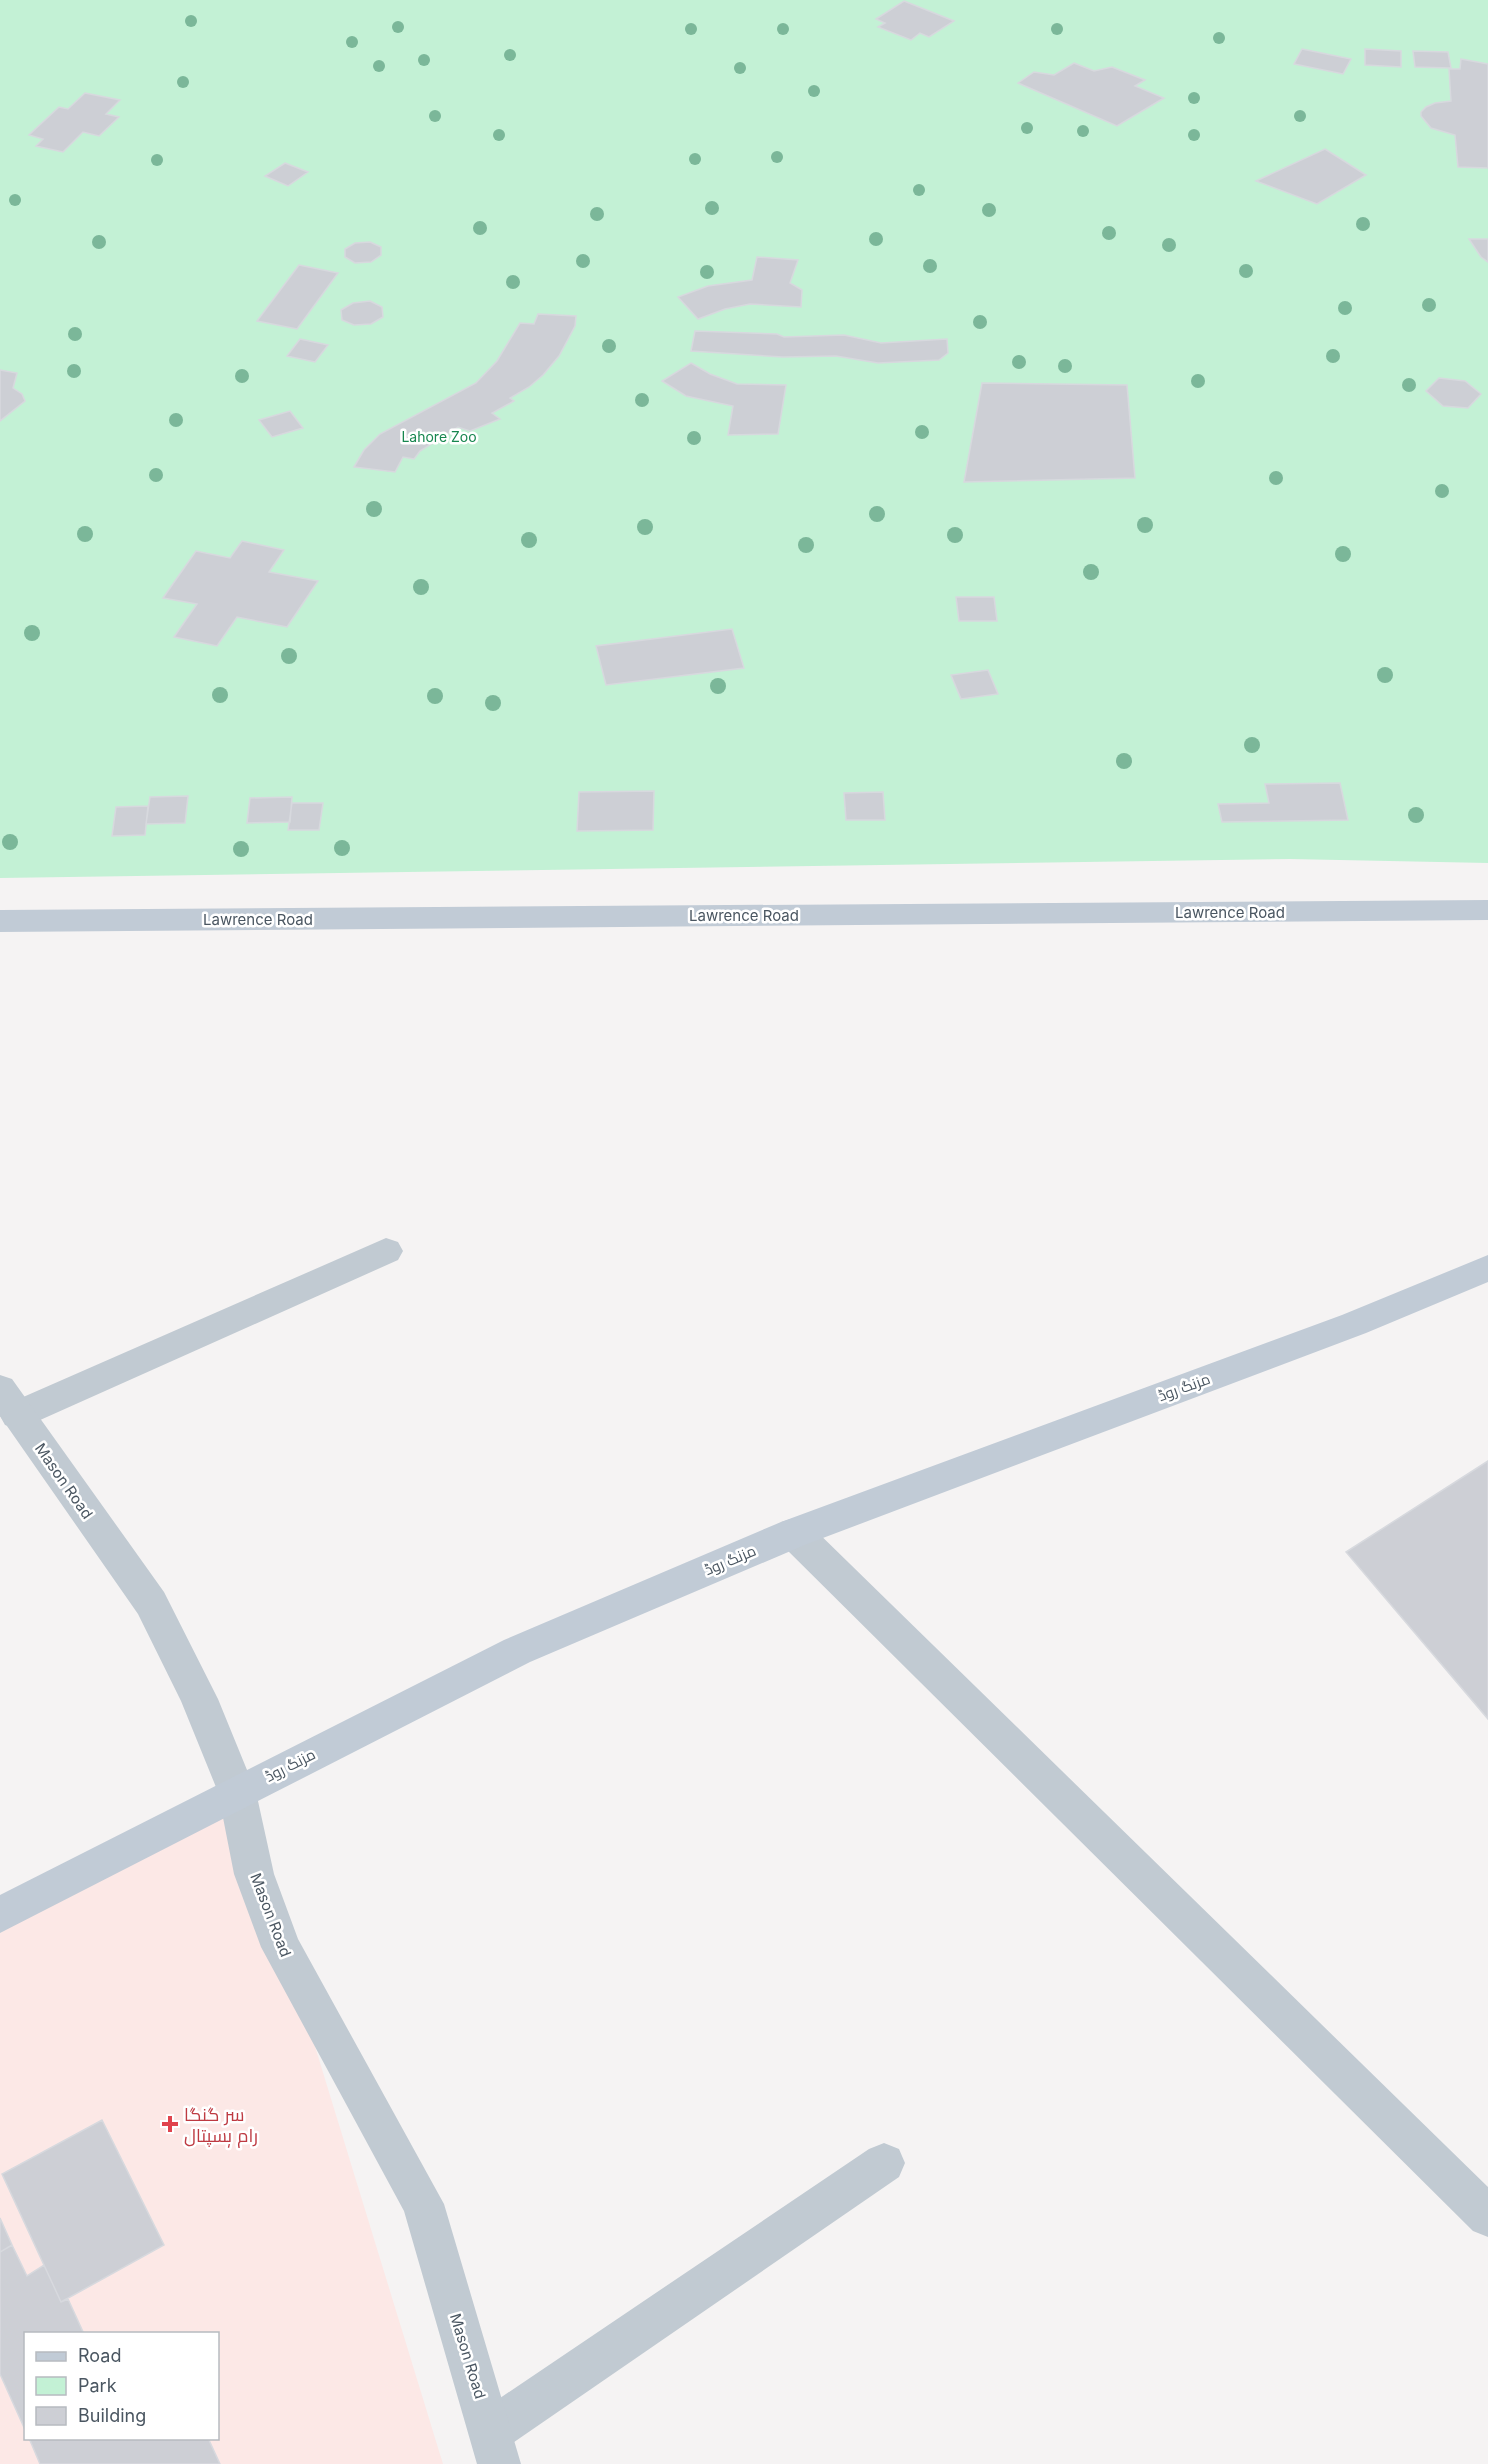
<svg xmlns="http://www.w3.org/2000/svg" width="1488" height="2464" font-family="Inter,Cairo,sans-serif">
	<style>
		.medical { fill: #fce8e6; fill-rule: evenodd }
		.green { fill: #c3f1d5 }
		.building { fill: #cdcfd5; stroke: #d7d9de; stroke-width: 1.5 }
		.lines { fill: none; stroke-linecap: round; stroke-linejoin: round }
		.minor { fill: #c1cad2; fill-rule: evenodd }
		.tertiary { fill: #c1cad2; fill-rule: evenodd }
		.secondary { fill: #c1cbd6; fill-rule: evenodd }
		.tree { fill: #7bb799 }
		.health-dot { fill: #e0444e; stroke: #fff; stroke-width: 2 }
		.labels { text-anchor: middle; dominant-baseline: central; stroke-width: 5; stroke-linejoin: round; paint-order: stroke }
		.far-park-label { font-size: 14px; fill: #17864f; stroke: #fff }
		.street-label { font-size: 15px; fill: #4a5661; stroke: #fff }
		.near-health-label { font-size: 18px; fill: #be3a42; stroke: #fff; text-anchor: start }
	</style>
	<rect width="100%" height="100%" fill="#f5f3f3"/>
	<path class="medical" d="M237,1792L443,2464H0V1915ZM26,2334H218V2438H26Z"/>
	<path class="green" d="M0,0H1488V863L1290,859L0,878Z"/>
	<path class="building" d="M904,1L954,21L929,37L920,33L911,40L878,27L885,23L876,19Z
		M1302,49L1351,59L1343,74L1294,64Z
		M1365,49L1401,51V67L1365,65Z
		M1413,51L1448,52L1451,68L1415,67Z
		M1461,59L1488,64V168L1458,167L1455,135L1431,128L1421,116V112L1426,107L1435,103L1451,101L1449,69H1460Z
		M1074,63L1094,71L1112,67L1145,80L1135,86L1164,98L1117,126L1018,83L1034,72L1054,75Z
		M85,93L120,100L106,114L119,117L99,136L83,132L63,152L36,146L43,139L29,135L59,107L68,109Z
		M1325,149L1366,175L1317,204L1256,181Z
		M285,163L308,172L288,186L265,176Z
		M1469,239H1488V262L1481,257Z
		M370,242L381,247V255L371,262L355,263L345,257V249L355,243Z
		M757,257L798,260L790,283L802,290L801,307L750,304L725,309L698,319L678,297L708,286L752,280Z
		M299,265L338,273L297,329L257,321Z
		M370,301L382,307L383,317L371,324L354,325L342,320L341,310L353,303Z
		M538,314L576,316L575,326L559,356L543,375L529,387L510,398L514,401L492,413L500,419L470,431L458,427L420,451L414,459L403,457L395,472L354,467L364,450L380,434L476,383L497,361L520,323L534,324Z
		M695,331L777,334L784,337L844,335L881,343L947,339L948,353L939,360L878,363L836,356L783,357L691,351Z
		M300,339L328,345L315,362L287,356Z
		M691,363L710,374L737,384L786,385L778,434L728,435L733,406L686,396L662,381Z
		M0,370L17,373L13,388L22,394L25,401L0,421Z
		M1439,378L1465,381L1481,394L1468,408L1443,406L1426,391Z
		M982,383L1127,385L1135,478L964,482Z
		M290,411L303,428L272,437L259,420Z
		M242,541L284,550L269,572L318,581L287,627L237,617L217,646L174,637L197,604L163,598L196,551L230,558Z
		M956,597H994L997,621H959Z
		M732,629L744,668L606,685L596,646Z
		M988,670L998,694L961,699L951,675Z
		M1340,783L1348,820L1222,822L1218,804L1269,803L1265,784Z
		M654,791L653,830L577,831L579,792Z
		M883,792L885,820H846L844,793Z
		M188,796L185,823L146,824L150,797Z
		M292,797L290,822L247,823L250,798Z
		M292,803H323L319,830H288Z
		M148,806L145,835L112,836L116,807Z
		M1488,1461V1719L1346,1552Z
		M102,2120L164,2245L61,2302L2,2174Z
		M0,2218L12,2245L0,2252Z
		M12,2245L27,2276L44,2265L61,2302L68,2299L84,2334H26V2432L0,2374V2252Z
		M29,2438H208L220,2464H40Z"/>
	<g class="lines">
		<path class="minor" d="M386,1238L398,1242L403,1251L398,1260L29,1425L17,1429L5,1425L0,1416L5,1405Z
			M794,1518L807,1522L1488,2187V2237L1473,2231L781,1544L776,1533L781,1522Z
			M884,2143L899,2149L905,2163L899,2177L507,2447L491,2453L475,2447L469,2431L475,2415L869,2149Z"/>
		<path class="tertiary" d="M0,1375L12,1379L164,1592L218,1699L256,1792L274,1874L298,1939L444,2204L521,2464H477L404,2211L261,1947L234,1874L218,1792L181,1701L138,1614L0,1416Z"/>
		<path class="secondary" d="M1488,900V920L0,932V910Z
			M1488,1255V1282L1366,1333L807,1544L530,1662L0,1933V1895L504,1640L781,1522L1342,1315Z"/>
	</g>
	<g class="tree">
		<circle cx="191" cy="21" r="6"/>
		<circle cx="398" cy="27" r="6"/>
		<circle cx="691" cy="29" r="6"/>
		<circle cx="783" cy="29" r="6"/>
		<circle cx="1057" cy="29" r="6"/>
		<circle cx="1219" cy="38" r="6"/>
		<circle cx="352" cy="42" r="6"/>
		<circle cx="510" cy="55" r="6"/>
		<circle cx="424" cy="60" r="6"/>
		<circle cx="379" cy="66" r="6"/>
		<circle cx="740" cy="68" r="6"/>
		<circle cx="183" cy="82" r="6"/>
		<circle cx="814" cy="91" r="6"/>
		<circle cx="1194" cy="98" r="6"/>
		<circle cx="435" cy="116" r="6"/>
		<circle cx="1300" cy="116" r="6"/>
		<circle cx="1027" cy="128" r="6"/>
		<circle cx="1083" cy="131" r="6"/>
		<circle cx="499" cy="135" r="6"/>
		<circle cx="1194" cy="135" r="6"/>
		<circle cx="777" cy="157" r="6"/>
		<circle cx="695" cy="159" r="6"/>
		<circle cx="157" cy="160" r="6"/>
		<circle cx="919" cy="190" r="6"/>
		<circle cx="15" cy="200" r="6"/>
		<circle cx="712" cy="208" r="7"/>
		<circle cx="989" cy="210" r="7"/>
		<circle cx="597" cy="214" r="7"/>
		<circle cx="1363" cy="224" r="7"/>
		<circle cx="480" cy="228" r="7"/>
		<circle cx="1109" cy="233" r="7"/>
		<circle cx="876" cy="239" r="7"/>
		<circle cx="99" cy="242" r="7"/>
		<circle cx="1169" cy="245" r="7"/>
		<circle cx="583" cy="261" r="7"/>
		<circle cx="930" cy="266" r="7"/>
		<circle cx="1246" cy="271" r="7"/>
		<circle cx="707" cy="272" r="7"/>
		<circle cx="513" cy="282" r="7"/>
		<circle cx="1429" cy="305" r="7"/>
		<circle cx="1345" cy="308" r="7"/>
		<circle cx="980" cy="322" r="7"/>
		<circle cx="75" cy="334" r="7"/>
		<circle cx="609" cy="346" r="7"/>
		<circle cx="1333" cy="356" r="7"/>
		<circle cx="1019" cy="362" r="7"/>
		<circle cx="1065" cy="366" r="7"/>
		<circle cx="74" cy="371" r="7"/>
		<circle cx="242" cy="376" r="7"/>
		<circle cx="1198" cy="381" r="7"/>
		<circle cx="1409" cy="385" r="7"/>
		<circle cx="642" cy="400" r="7"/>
		<circle cx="176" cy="420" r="7"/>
		<circle cx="922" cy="432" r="7"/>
		<circle cx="694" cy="438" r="7"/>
		<circle cx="156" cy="475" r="7"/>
		<circle cx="1276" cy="478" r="7"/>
		<circle cx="1442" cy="491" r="7"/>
		<circle cx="374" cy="509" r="8"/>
		<circle cx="877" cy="514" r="8"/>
		<circle cx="1145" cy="525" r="8"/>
		<circle cx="645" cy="527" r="8"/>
		<circle cx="85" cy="534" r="8"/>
		<circle cx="955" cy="535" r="8"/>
		<circle cx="529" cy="540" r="8"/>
		<circle cx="806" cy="545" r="8"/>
		<circle cx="1343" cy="554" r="8"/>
		<circle cx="1091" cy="572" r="8"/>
		<circle cx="421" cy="587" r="8"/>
		<circle cx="32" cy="633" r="8"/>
		<circle cx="289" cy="656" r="8"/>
		<circle cx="1385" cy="675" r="8"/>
		<circle cx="718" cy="686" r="8"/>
		<circle cx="220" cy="695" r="8"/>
		<circle cx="435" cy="696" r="8"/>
		<circle cx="493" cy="703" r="8"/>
		<circle cx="1252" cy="745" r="8"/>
		<circle cx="1124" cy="761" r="8"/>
		<circle cx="1416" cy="815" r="8"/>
		<circle cx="10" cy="842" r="8"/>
		<circle cx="342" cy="848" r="8"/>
		<circle cx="241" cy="849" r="8"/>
	</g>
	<path class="health-dot" d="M167 2115h6v6h6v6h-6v6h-6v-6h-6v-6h6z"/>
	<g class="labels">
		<g class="far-park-label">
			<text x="439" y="436">Lahore Zoo</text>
		</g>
		<g class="street-label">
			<text x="1230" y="912">Lawrence Road</text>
			<text x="744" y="915">Lawrence Road</text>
			<text x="258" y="919">Lawrence Road</text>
			<text transform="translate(1184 1387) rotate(-20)">مزنگ روڈ</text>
			<text transform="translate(64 1481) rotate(55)">Mason Road</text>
			<text transform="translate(730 1560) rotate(-23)">مزنگ روڈ</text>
			<text transform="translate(290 1765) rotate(-27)">مزنگ روڈ</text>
			<text transform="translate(271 1915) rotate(69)">Mason Road</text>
			<text transform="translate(468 2356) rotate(73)">Mason Road</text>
		</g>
		<g class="near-health-label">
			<text x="184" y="2114">سر گنگا<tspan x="184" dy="21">رام ہسپتال</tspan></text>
		</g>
	</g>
	<rect x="24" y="2332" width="195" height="108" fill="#ffffff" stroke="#b7bbc0" stroke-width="1.5"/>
	<rect x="36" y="2352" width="30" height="9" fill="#c1cbd6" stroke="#b7bbc0" stroke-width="1.5"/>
	<text x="78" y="2362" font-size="18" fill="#4a5661">Road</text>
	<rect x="36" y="2377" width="30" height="18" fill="#c3f1d5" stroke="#b7bbc0" stroke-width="1.5"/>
	<text x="78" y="2392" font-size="18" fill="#4a5661">Park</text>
	<rect x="36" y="2407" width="30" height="18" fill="#cdcfd5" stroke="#b7bbc0" stroke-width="1.5"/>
	<text x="78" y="2422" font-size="18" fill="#4a5661">Building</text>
</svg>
